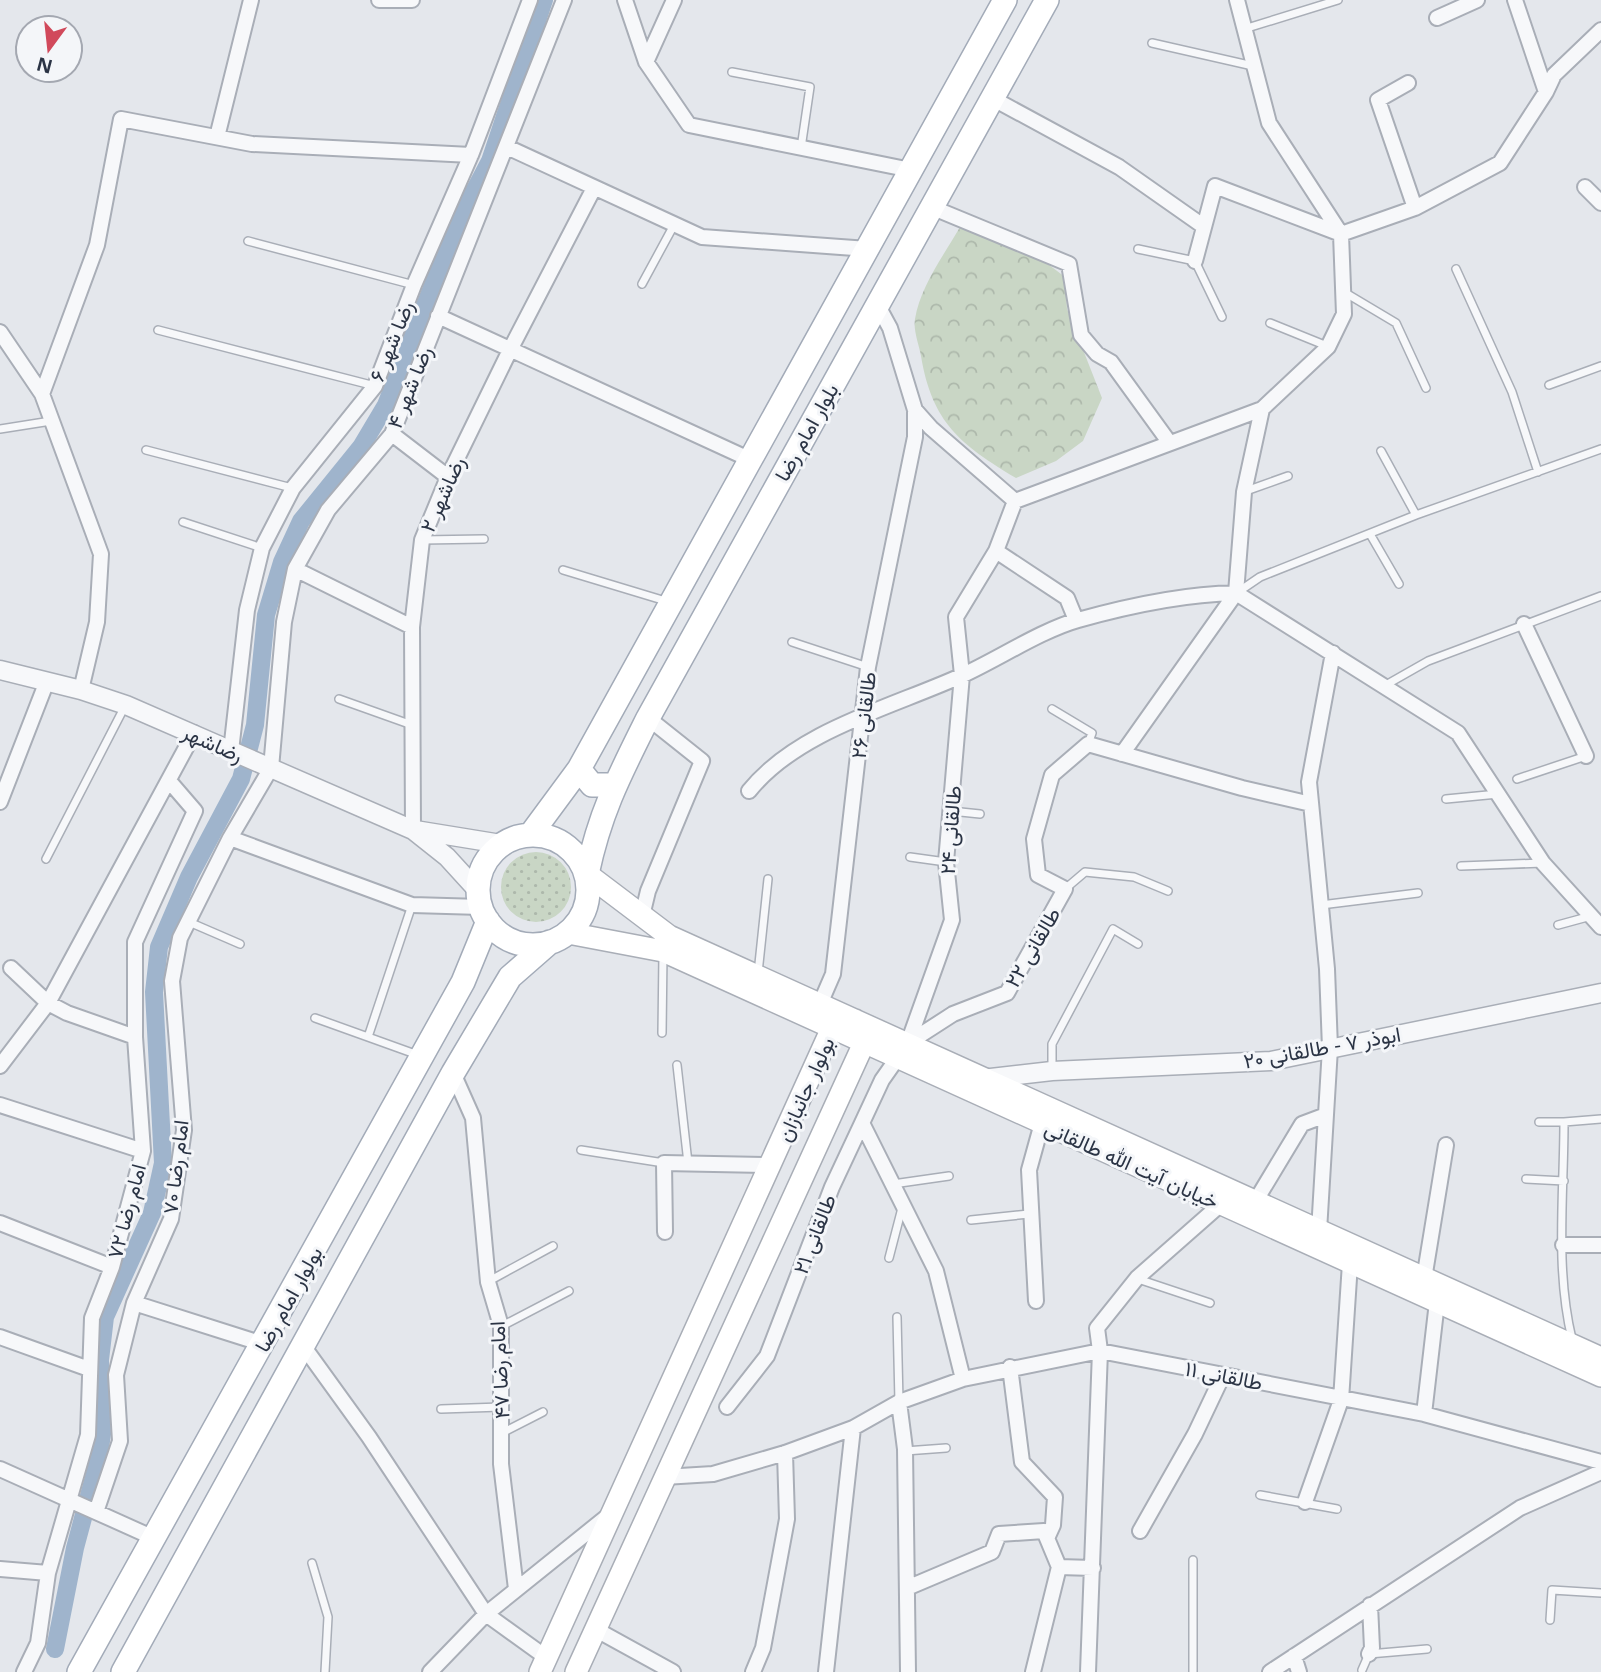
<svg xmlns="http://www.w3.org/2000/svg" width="1601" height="1672" font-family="'Noto Sans',Vazirmatn,sans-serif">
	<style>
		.grass { fill: url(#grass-dots) }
		.park { fill: url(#park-crowns) }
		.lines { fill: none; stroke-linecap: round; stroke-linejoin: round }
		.canal { stroke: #9fb4cc; stroke-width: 18 }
		.service-casing { stroke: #a9aeb7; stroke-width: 10 }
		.minor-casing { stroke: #a9aeb7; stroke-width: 18 }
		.tertiary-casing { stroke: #a9aeb7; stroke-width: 21 }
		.secondary-casing { stroke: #a9aeb7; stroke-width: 24 }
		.primary-casing { stroke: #a3abb8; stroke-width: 26 }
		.service { stroke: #f7f8fa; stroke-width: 7 }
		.minor { stroke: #f7f8fa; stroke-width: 14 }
		.tertiary { stroke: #f7f8fa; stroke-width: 18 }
		.secondary { stroke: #fff; stroke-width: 21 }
		.primary { stroke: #fff; stroke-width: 23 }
		.labels { text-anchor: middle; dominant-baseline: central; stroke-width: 6; stroke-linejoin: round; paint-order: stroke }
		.street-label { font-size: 21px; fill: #2b3445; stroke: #f4f6f9 }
	</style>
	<defs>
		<pattern id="grass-dots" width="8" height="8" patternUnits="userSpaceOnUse" patternTransform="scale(1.75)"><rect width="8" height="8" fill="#c9d6c5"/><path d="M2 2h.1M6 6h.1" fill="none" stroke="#adb8ab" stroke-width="1.8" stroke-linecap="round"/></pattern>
		<pattern id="park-crowns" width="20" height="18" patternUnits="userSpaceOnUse" patternTransform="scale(1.75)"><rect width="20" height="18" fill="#c9d6c5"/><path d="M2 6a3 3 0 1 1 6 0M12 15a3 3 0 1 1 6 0" fill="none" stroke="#adb8ab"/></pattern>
	</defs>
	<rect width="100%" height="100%" fill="#e4e7ec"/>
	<path class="grass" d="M501 887a35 35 0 1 1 70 0a35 35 0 1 1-70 0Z"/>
	<path class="park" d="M960,227L1036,255L1065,277L1067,309L1102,398L1083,441L1056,461L1016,478C961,445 932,423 921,356C919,345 913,330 915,319C920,287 944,255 960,227Z"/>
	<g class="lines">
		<path class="canal" d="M55,1649L75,1548L98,1462L102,1434L100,1360L105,1317L152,1213L163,1163L154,992L159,947L189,877L241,779L255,725L266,615L282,562L301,521L361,447L386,405L456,226L490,161L544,0"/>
		<g class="service-casing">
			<path id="service" d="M1244,29L1338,0
				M1152,43L1253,66
				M732,72L810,87L801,148
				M248,241L414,285
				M1138,249L1195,261L1222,317
				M1456,269L1512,392L1538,472
				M642,284L674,225
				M1344,292L1396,323L1426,388
				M1270,323L1327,346
				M158,330L375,386
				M1549,385L1601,366
				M0,429L51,421
				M146,450L292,488
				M1381,451L1416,515
				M1246,491L1288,476
				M183,522L262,548
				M1370,534L1399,584
				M422,540L484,539
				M563,570L669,602
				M1238,592L1260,577L1416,515L1601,449
				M792,642L868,667
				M1384,686L1428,661L1601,596
				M339,699L412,725
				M1052,709L1092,733L1088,744
				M1517,779L1586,756
				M1446,799L1498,794
				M951,811L980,814
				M910,857L946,862
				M46,859L125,706
				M1461,866L1543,863
				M1065,889L1085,872L1134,877L1168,891
				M1321,905L1418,893
				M189,922L240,944
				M1558,925L1591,916
				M758,973L768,879
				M315,1018L418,1055
				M662,1033L663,954
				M368,1037L412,905
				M677,1065L688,1163
				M1052,1069V1044L1113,929L1138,944
				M1539,1122H1564
				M581,1150L664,1163
				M1526,1179L1564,1181
				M893,1184L949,1176
				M971,1220L1029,1214
				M889,1258L902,1208
				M1138,1279L1210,1303
				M489,1281L553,1246
				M897,1317L899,1402
				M502,1326L569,1291
				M1572,1339C1555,1269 1564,1193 1564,1122L1601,1119
				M441,1409L501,1407
				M502,1433L543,1412
				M905,1451L946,1448
				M1260,1495L1337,1509
				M1193,1560V1672
				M312,1563L328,1617L325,1672
				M1550,1620L1552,1590L1601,1593
				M1362,1670L1369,1654L1427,1649"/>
		</g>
		<g class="minor-casing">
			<path id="minor" d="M379,0H412
				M625,0L646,62L689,125L911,170
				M1515,0L1546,92
				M1437,18L1477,0
				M646,62L674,0
				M1408,83L1378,100L1415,208
				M990,97L1119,167L1203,226
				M217,137L251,0
				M507,147L702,237L868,249
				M1585,187L1601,203
				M931,207L1069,264L1081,335L1097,354L1111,362L1169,442
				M1341,234L1415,208L1500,163L1546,92L1554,75L1601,30
				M1195,261L1215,186L1341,234
				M877,304L890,328L915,410L931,428L1015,501
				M438,316L751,460
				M0,332L42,394L101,554L97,622L81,690
				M42,394L97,245L121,119L252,144L471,155
				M392,434L448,477
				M1015,501L1262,409L1328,347L1344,314L1341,234L1269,123L1237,0
				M996,551L1067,598L1076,620
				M295,569L412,627
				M1524,624L1586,756
				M231,751L247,610L262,548L293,488L375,386L414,285L471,155L530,0
				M1122,754L1236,593L1244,492L1262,409
				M749,791C798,730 893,707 963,675C998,659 1042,630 1078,620C1128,606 1184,594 1236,593L1458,733L1543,863L1601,927
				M0,802L47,681
				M413,830L412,627L422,540L448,477L511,348L594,188
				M230,838L412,905L481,907
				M642,916L648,891L702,761L648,718
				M11,968L48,1003L67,1013L135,1037
				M817,1011L833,974L868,667L915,437V410
				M908,1043L953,1014L1007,993L1065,889L1038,875L1034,839L1052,775L1088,744L1242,788L1311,804
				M0,1066L48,1003L194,733
				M453,1073L473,1118L488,1282L501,1326V1464L516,1589
				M0,1105L143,1151
				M862,1123L936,1271L963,1379
				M1255,1202L1302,1124L1326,1115
				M0,1223L112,1267
				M1319,1231L1330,1048L1327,969L1309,782L1333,653
				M665,1232L664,1163L770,1165
				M1563,1245H1601
				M1424,1279L1446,1145
				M1036,1301L1029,1170L1042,1123
				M134,1303L263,1344
				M0,1337L89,1369
				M304,1347L369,1437L486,1614L547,1658
				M1010,1367L1022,1462L1055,1497L1053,1525L1048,1536
				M899,1402L905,1449L908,1672
				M727,1407L767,1356L832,1187L862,1123L882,1080L908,1043L952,920L946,862L962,675L956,617L996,551L1015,501
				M1424,1414L1437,1302
				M0,1469L96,1512
				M664,1477L713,1474L785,1453L853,1428
				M1305,1502L1341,1400L1350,1263
				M1140,1531L1195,1434L1223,1375
				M154,1538L96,1512L120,1441L116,1375L134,1303L171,1219L184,1130L172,981L180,938L230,838L271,768L284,622L295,569L328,510L392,434L564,0
				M0,1569L48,1573
				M907,1588L992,1552L999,1534L1044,1531L1059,1567
				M595,1629L673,1672
				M1369,1654L1372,1648L1370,1605
				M1294,1656L1299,1672
				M24,1672L38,1643L48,1573L88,1435L92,1318L112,1267L143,1151L135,1037V942L195,811L170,782
				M430,1672L486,1614L609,1515
				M753,1672L763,1648L787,1519L785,1453
				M826,1672L853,1428L899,1402L963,1379L1100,1351L1424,1414L1601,1462
				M1033,1672L1059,1567L1093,1568
				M1088,1672L1100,1351L1097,1328L1137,1278L1221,1204
				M1270,1672L1520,1508L1601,1472"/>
		</g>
		<g class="tertiary-casing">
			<path id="tertiary" d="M0,670L81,690L126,705L413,830L447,857L478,891
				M415,830L501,844
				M982,1079L1052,1071L1271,1061L1601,993"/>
		</g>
		<g class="secondary-casing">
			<path id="secondary" d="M587,874L669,936L1601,1358
				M568,933L663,951L1601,1376
				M540,1672L832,1028L855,1020L864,1043L576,1672"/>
		</g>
		<g class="primary-casing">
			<path id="primary" d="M579,769L592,785H614
				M531,834L579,769L1005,0
				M478 890a55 55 0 1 1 110 0a55 55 0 1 1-110 0Z
				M587,874C600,812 620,774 648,718L1047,0
				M79,1672L463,982L488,921
				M123,1672L453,1073L510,977L550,942"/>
		</g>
		<use href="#service" class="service"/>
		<use href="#minor" class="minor"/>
		<use href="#tertiary" class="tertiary"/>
		<use href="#secondary" class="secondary"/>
		<use href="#primary" class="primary"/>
	</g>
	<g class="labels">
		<g class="street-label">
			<text transform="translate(391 341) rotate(-68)">رضا شهر ۶</text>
			<text transform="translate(409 387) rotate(-68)">رضا شهر ۴</text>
			<text transform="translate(806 432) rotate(-61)">بلوار امام رضا</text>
			<text transform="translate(442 494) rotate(-66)">رضاشهر ۲</text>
			<text transform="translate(863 715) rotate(-83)">طالقانی ۲۶</text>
			<text transform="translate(213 743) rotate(24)">رضاشهر</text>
			<text transform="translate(950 830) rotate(-86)">طالقانی ۲۴</text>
			<text transform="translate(1032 947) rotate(-60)">طالقانی ۲۲</text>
			<text transform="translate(1322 1047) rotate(-10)">ابوذر ۷ - طالقانی ۲۰</text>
			<text transform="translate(805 1089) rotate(-66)">بولوار جانبازان</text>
			<text transform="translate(1132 1164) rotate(24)">خیابان آیت الله طالقانی</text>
			<text transform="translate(175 1167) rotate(-83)">امام رضا ۷۰</text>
			<text transform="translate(126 1211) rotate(-75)">امام رضا ۷۲</text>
			<text transform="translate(814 1234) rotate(-69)">طالقانی ۲۱</text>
			<text transform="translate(288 1299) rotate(-61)">بولوار امام رضا</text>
			<text transform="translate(499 1370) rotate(-93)">امام رضا ۴۷</text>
			<text transform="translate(1224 1375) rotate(11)">طالقانی ۱۱</text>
		</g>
	</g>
	<g transform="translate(49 49) rotate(195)"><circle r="33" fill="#f4f6f9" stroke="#a4a8b1" stroke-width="2"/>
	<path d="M0-5L12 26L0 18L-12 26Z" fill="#d1495b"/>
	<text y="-10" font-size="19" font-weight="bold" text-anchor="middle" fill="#2b3445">N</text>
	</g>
</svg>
